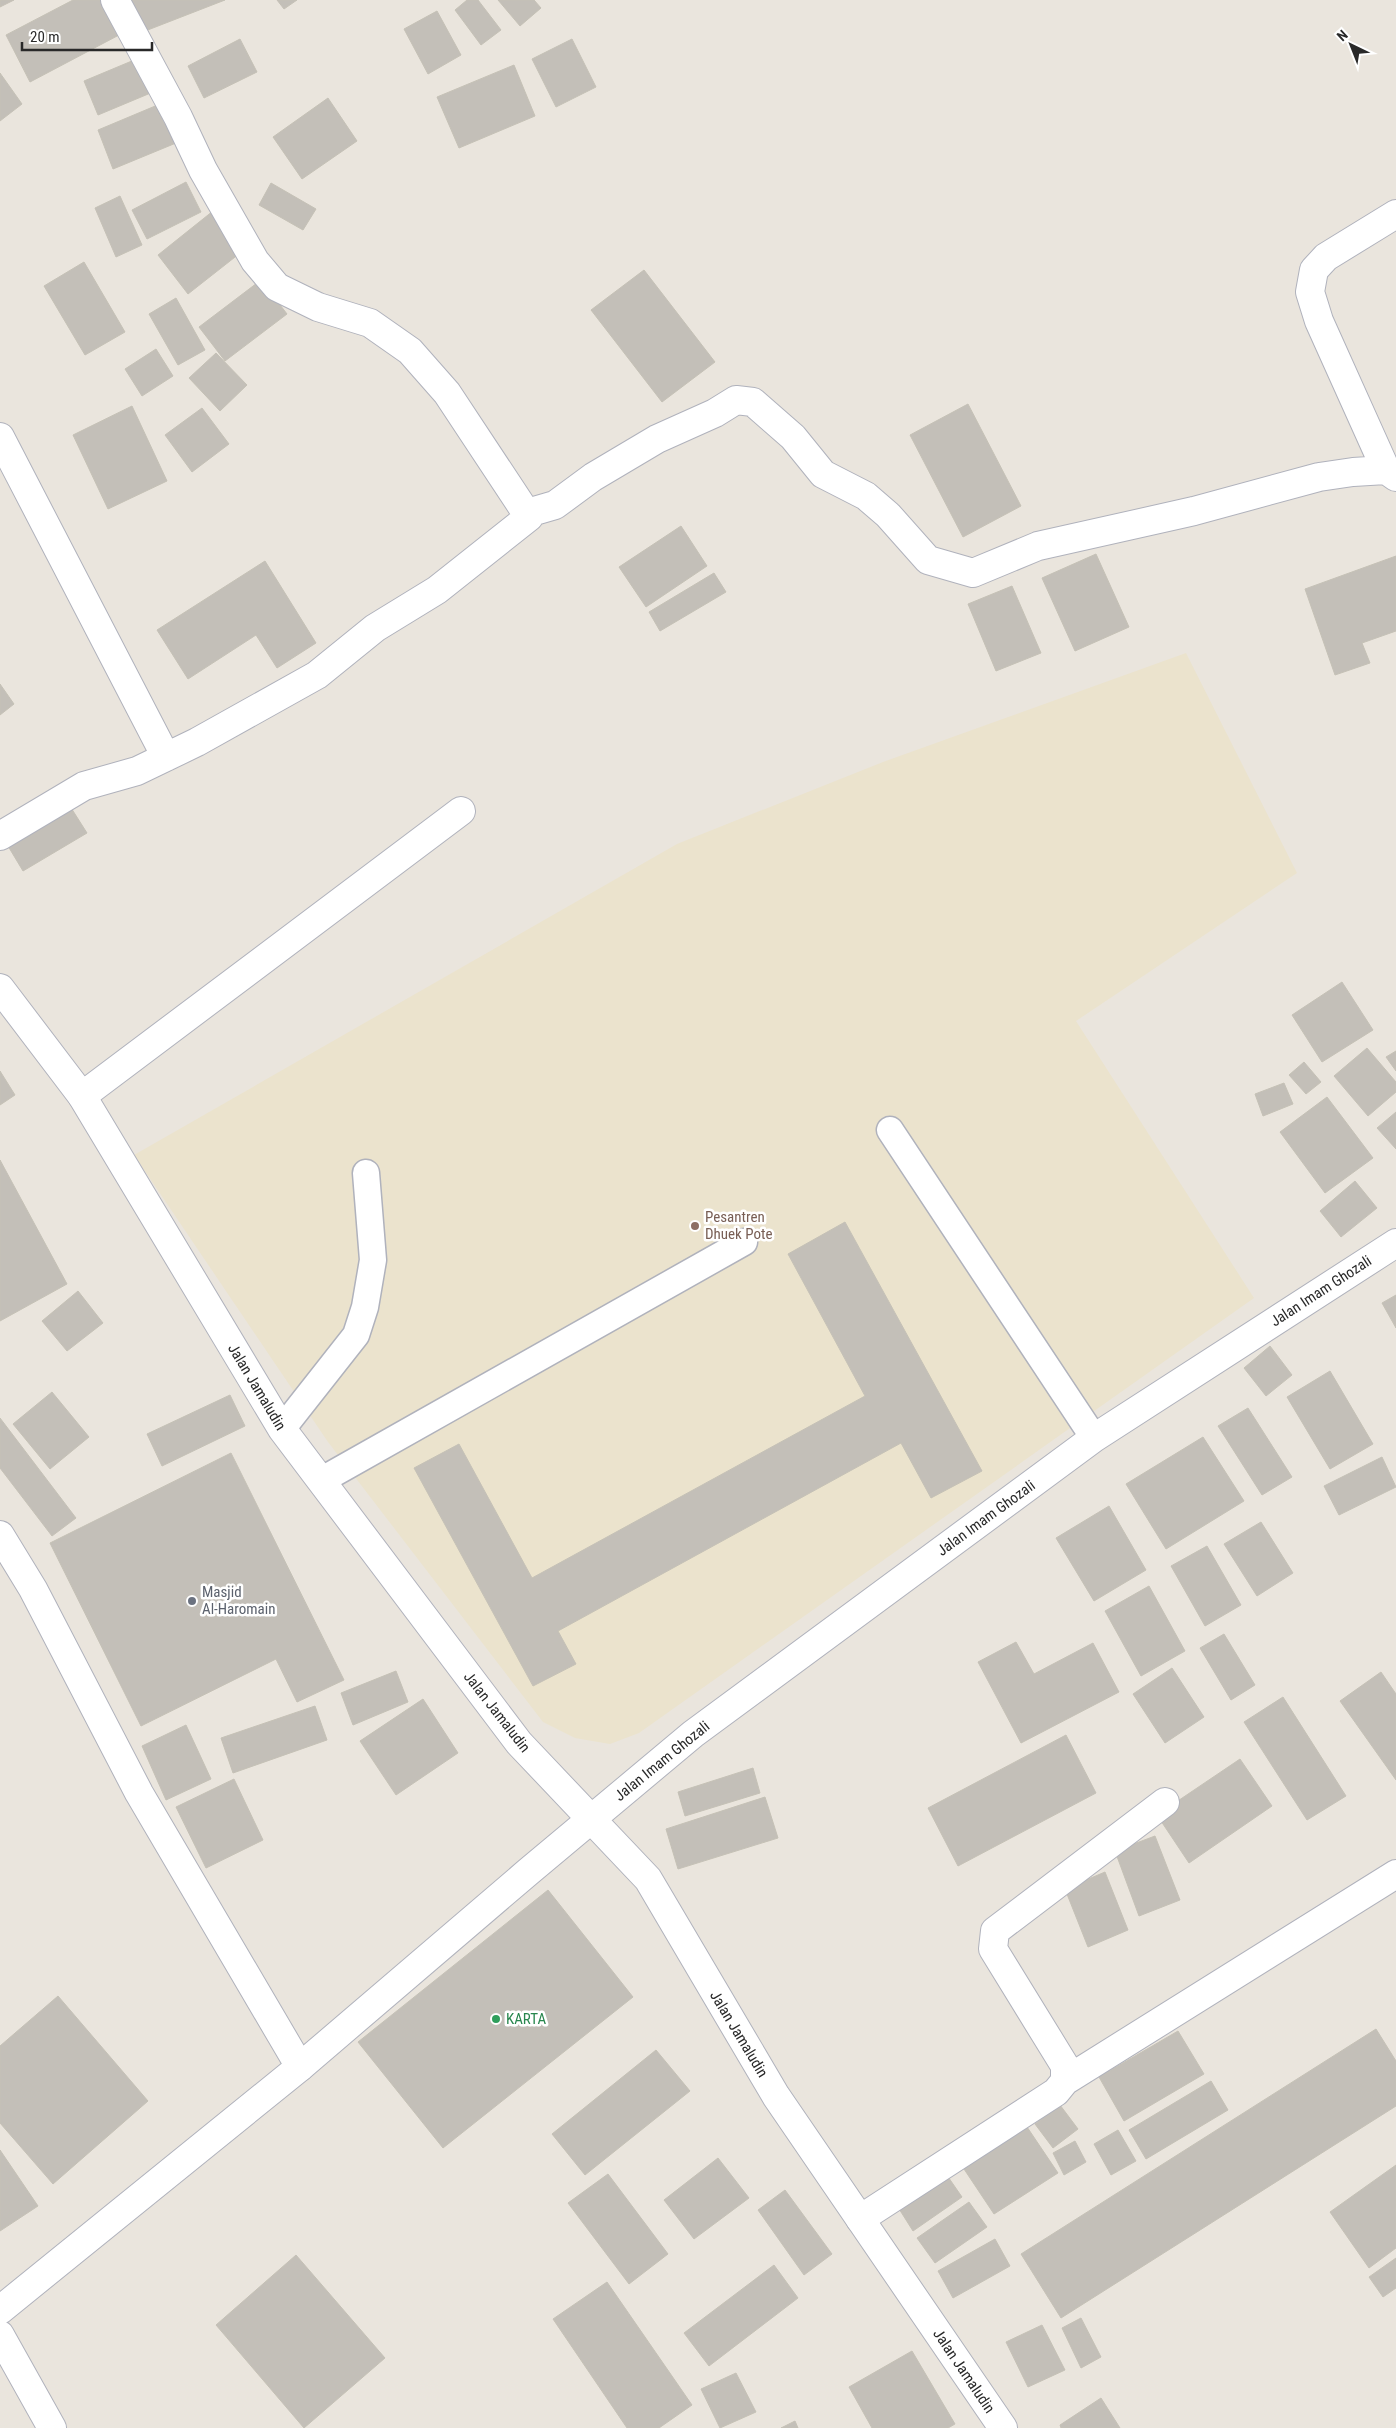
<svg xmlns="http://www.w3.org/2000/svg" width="1396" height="2428" font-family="'Roboto Condensed',sans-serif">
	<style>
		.education { fill: #ebe3cd }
		.building { fill: #c3bfb8; stroke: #c5c1b6 }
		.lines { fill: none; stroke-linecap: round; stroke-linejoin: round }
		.service-casing { stroke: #b0b2bc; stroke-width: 29 }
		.minor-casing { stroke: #b0b2bc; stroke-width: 30 }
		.tertiary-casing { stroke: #b0b2bc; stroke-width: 30 }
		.service { stroke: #fff; stroke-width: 26 }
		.minor { stroke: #fff; stroke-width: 28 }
		.tertiary { stroke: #fff; stroke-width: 28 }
		.education-dot { fill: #8d6e63; stroke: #fff; stroke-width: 2 }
		.worship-dot { fill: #6b7280; stroke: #fff; stroke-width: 2 }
		.leisure-dot { fill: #2e9e5b; stroke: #fff; stroke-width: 2 }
		.labels { text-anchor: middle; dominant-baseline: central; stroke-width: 5; stroke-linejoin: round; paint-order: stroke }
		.education-label { font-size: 15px; fill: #785e54; stroke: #fff; text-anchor: start }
		.street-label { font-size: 15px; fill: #292929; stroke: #fff }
		.worship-label { font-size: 15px; fill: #5b616d; stroke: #fff; text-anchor: start }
		.leisure-label { font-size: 15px; fill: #27864d; stroke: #fff; text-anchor: start }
	</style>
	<rect width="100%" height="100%" fill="#eae5dd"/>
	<path class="education" d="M1186,653L1297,873L1076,1021L1254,1298L639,1733L610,1744L575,1738L543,1722L328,1442L134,1155L677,844L883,762Z"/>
	<path class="building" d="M0,0H14L0,7Z
		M73,0H101L119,35L30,82L6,35Z
		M127,0H225L140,33Z
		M277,0H297L284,9Z
		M467,0H478L501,30L481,45L455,10Z
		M498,0H534L541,8L520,26Z
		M437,11L461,55L428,74L404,29Z
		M240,39L257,72L204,98L188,66Z
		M572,39L596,87L556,107L532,59Z
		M139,58L153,92L98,115L84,81Z
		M514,65L535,116L459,148L437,97Z
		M0,73L22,104L0,121Z
		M328,98L357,141L302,179L273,137Z
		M160,104L176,143L113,169L98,130Z
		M186,182L201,212L147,239L132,210Z
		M271,183L316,209L303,230L259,205Z
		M120,196L142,245L116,257L95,208Z
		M213,211L244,250L188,294L158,255Z
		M84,262L125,332L85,355L44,286Z
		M644,270L715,362L662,402L591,310Z
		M261,280L287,314L225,361L199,327Z
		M176,298L205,350L178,365L149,314Z
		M156,349L173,376L142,396L125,369Z
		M216,353L247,385L220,411L189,378Z
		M968,404L1021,506L963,537L910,435Z
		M132,406L167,481L108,509L73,435Z
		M202,408L229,444L192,472L165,435Z
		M681,526L707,566L646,607L619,567Z
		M1096,554L1129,627L1075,651L1042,578Z
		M1396,556V631L1362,643L1370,663L1335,675L1305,589Z
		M265,561L316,643L277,668L256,635L188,679L157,630Z
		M714,573L726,592L660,631L649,612Z
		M1012,586L1041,653L996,671L968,604Z
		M0,684L14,704L0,715Z
		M68,803L87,833L23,871L5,841Z
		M1342,982L1373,1030L1322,1062L1292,1015Z
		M1367,1048L1396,1082V1092L1368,1116L1334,1076Z
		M1396,1051V1071L1386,1057Z
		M1304,1062L1321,1082L1306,1094L1289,1075Z
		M0,1071L15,1095L0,1105Z
		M1284,1083L1293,1104L1263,1116L1255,1094Z
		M1327,1097L1373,1158L1325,1193L1280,1132Z
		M1396,1112V1149L1377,1128Z
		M0,1160L67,1284L0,1321Z
		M1355,1181L1377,1208L1341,1237L1320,1211Z
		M845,1222L982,1471L931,1498L901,1443L558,1631L576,1664L533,1686L414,1468L459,1444L532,1578L865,1396L788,1254Z
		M78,1291L103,1323L67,1351L42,1321Z
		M1396,1295V1328L1382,1303Z
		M1270,1346L1292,1375L1266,1396L1244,1368Z
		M1330,1371L1373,1444L1330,1469L1287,1397Z
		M52,1392L89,1437L50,1469L13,1424Z
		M230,1395L245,1426L162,1466L147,1434Z
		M1248,1408L1292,1477L1262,1495L1218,1426Z
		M0,1418L76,1518L52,1536L0,1468Z
		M1203,1437L1244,1501L1166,1549L1126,1484Z
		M231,1453L344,1680L297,1702L276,1659L141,1726L50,1543Z
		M1382,1457L1396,1487L1339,1515L1324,1486Z
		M1109,1506L1146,1570L1094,1601L1056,1538Z
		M1261,1522L1293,1573L1257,1596L1224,1544Z
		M1207,1546L1241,1605L1205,1626L1171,1566Z
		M1149,1586L1185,1651L1141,1676L1105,1611Z
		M1224,1634L1255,1685L1231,1700L1200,1648Z
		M1016,1642L1034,1674L1093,1643L1119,1692L1021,1743L978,1662Z
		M1172,1668L1204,1717L1165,1743L1133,1694Z
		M396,1671L408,1702L353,1725L341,1693Z
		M1381,1672L1396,1694V1780L1340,1701Z
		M1283,1697L1346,1796L1307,1820L1244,1722Z
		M423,1699L458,1753L396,1795L360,1741Z
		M315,1706L327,1740L233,1773L221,1738Z
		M186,1725L211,1779L166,1800L142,1746Z
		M1066,1735L1096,1793L958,1866L928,1808Z
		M1240,1759L1272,1806L1189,1863L1157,1815Z
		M753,1768L760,1793L685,1816L678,1792Z
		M234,1779L263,1840L206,1868L176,1807Z
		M765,1797L778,1838L678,1869L666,1829Z
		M1155,1836L1180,1900L1139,1916L1115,1851Z
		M1105,1872L1128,1930L1088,1947L1065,1889Z
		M548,1890L633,1997L443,2148L358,2042Z
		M58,1996L148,2101L53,2184L0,2123V2046Z
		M1376,2029L1396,2061V2106L1061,2318L1021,2254Z
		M1178,2031L1204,2074L1124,2121L1099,2077Z
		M656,2050L690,2091L585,2175L552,2134Z
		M1211,2081L1228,2110L1146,2159L1129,2130Z
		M1060,2105L1078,2129L1053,2148L1035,2124Z
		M1023,2121L1058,2173L994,2214L960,2163Z
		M1118,2130L1136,2161L1111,2175L1094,2144Z
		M1075,2141L1086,2162L1064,2175L1053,2153Z
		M0,2150L38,2206L0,2231Z
		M718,2158L749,2198L694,2239L664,2200Z
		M1396,2165V2248L1369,2268L1330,2212Z
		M944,2171L962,2197L913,2231L896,2204Z
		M608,2174L668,2254L629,2284L568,2203Z
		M785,2190L832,2254L804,2275L758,2210Z
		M969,2202L987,2227L935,2263L917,2238Z
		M995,2239L1010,2266L953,2298L938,2271Z
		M296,2255L385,2358L304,2428L216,2325Z
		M1396,2258V2288L1383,2297L1369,2277Z
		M774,2265L798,2298L709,2366L684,2333Z
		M607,2282L692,2405L659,2428H627L553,2319Z
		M1081,2318L1101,2357L1081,2368L1062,2328Z
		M1042,2325L1065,2370L1028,2387L1006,2342Z
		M912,2351L955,2424L948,2428H872L849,2387Z
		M736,2373L756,2412L720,2428L701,2389Z
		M1101,2398L1120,2428H1061L1060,2425Z
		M795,2421L798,2428H781Z"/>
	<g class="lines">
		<g class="service-casing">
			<path id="service" d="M890,1130L1094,1438
				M282,1429L356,1335L365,1307L373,1260L366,1173
				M322,1480L744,1242"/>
		</g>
		<g class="minor-casing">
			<path id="minor" d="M115,0L178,117L203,170L255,261L277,287L318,307L370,323L410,351L447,393L529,517
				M0,437L166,757
				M1386,470L1319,321L1310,292L1314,270L1326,257L1396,214
				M0,836L84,786L137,771L197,742L317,675L375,628L437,590L529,517L531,512L555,505L593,477L657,439L715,413L736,400L753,402L793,437L823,474L866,496L888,515L928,560L973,573L1038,546L1194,511L1319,477L1353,472L1386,470L1396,477
				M82,1096L461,811
				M0,1535L33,1589L139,1793L300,2067
				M1065,2081L1396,1874
				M860,2219L1056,2092L1065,2081V2066L993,1949L995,1931L1165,1802
				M0,2335L52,2428"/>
		</g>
		<g class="tertiary-casing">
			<path id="tertiary" d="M0,988L82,1096L282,1429L519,1743L648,1879L776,2096L1003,2428
				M0,2310L300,2067L528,1872L693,1734L1094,1438L1396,1243"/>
		</g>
		<use href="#service" class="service"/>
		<use href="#minor" class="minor"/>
		<use href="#tertiary" class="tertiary"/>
	</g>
	<circle class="education-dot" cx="695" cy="1226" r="5"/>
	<circle class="worship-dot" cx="192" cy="1601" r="5"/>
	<circle class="leisure-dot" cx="496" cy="2019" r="5"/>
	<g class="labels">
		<g class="education-label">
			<text x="705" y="1217">Pesantren<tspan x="705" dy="17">Dhuek Pote</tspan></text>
		</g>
		<g class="street-label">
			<text transform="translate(1321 1291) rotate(-33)">Jalan Imam Ghozali</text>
			<text transform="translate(257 1387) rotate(59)">Jalan Jamaludin</text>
			<text transform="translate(986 1518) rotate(-36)">Jalan Imam Ghozali</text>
			<text transform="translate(497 1712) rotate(52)">Jalan Jamaludin</text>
			<text transform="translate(662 1761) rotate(-39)">Jalan Imam Ghozali</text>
			<text transform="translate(739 2034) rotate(59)">Jalan Jamaludin</text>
			<text transform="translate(964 2371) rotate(56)">Jalan Jamaludin</text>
		</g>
		<g class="worship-label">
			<text x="202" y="1592">Masjid<tspan x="202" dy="17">Al-Haromain</tspan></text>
		</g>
		<g class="leisure-label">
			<text x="506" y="2019">KARTA</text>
		</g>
	</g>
	<g transform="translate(1351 45) rotate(317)" stroke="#ffffff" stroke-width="4" paint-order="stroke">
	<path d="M0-4L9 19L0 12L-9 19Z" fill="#292929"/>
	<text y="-8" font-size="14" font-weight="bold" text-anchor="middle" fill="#292929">N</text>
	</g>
	<path d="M22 42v8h130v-8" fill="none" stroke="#292929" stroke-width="2.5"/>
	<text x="30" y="42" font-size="15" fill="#292929" stroke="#ffffff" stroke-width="4" paint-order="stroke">20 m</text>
</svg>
